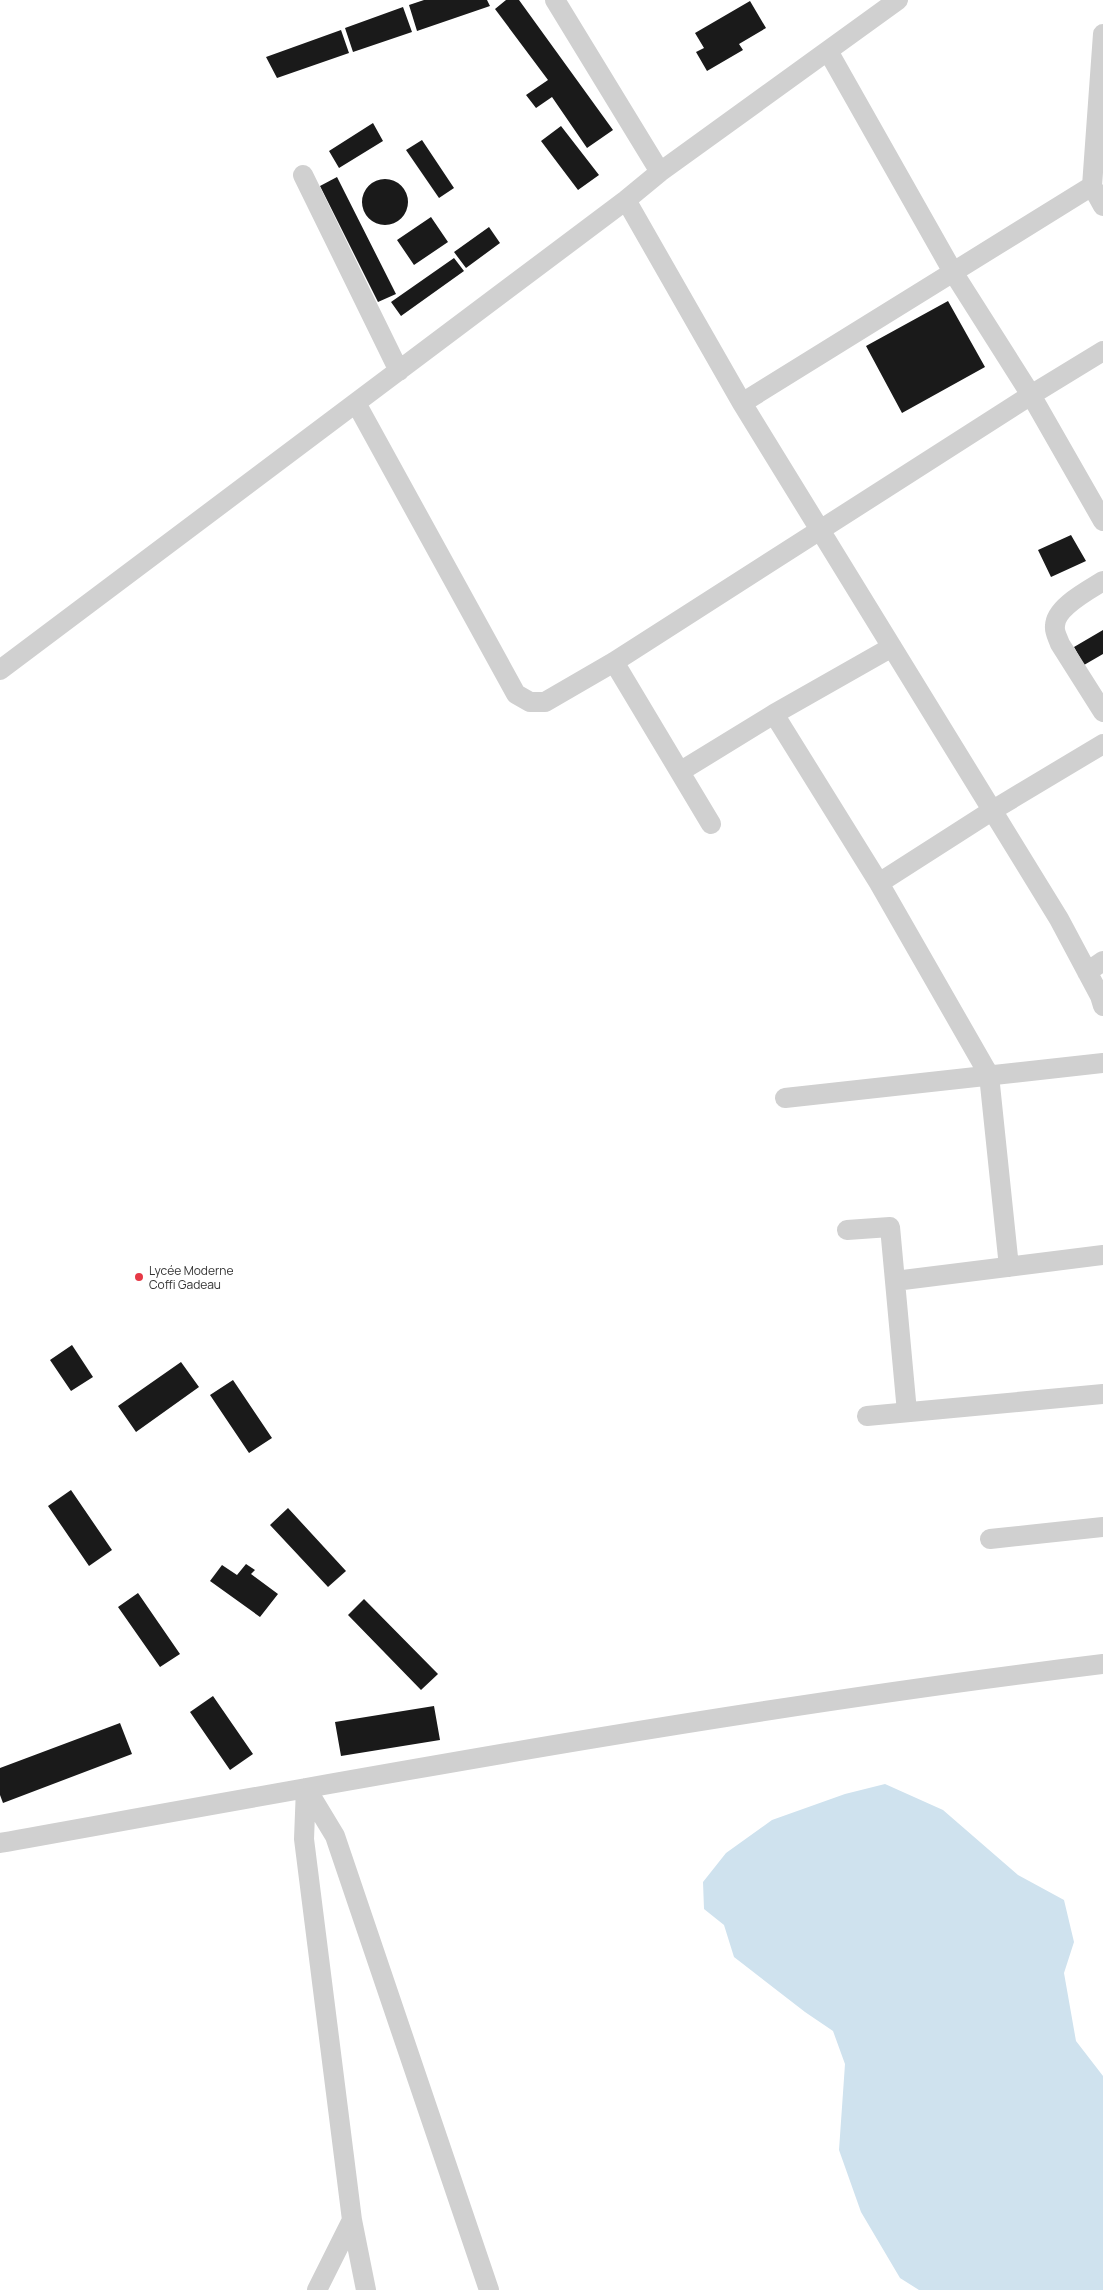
<svg xmlns="http://www.w3.org/2000/svg" width="1103" height="2290" font-family="Manrope,sans-serif">
	<style>
		.water { fill: #cfe2ee }
		.building { fill: #1a1a1a }
		.lines { fill: none; stroke-linecap: round; stroke-linejoin: round }
		.minor { stroke: #d0d0d0; stroke-width: 20 }
		.poi-dot { fill: #e63946; stroke: #fff; stroke-width: 2 }
		.labels { text-anchor: middle; dominant-baseline: central; stroke-width: 5; stroke-linejoin: round; paint-order: stroke }
		.poi-label { font-size: 12px; fill: #333; stroke: #fff; text-anchor: start }
	</style>
	<rect width="100%" height="100%" fill="#fff"/>
	<path class="water" d="M885,1784L943,1810L1018,1875L1064,1900L1074,1942L1064,1973L1076,2041L1103,2076V2290H919L900,2278L861,2212L839,2150L845,2064L833,2031L805,2012L734,1957L724,1925L704,1909L703,1882L726,1853L772,1820L845,1794Z"/>
	<path class="building" d="M424,0H487L490,6L417,31L409,5Z
		M506,0H519L613,130L587,148L552,97L536,108L526,95L548,80L495,9Z
		M750,1L766,28L739,44L743,50L707,71L696,52L704,48L695,33Z
		M403,7L412,32L353,52L345,28Z
		M341,30L349,53L277,78L266,57Z
		M373,123L383,141L339,168L329,151Z
		M561,126L599,175L578,190L541,141Z
		M422,140L454,188L439,198L406,150Z
		M337,177L396,294L378,302L320,186Z
		M362 202a23 23 0 1 1 46 0a23 23 0 1 1-46 0Z
		M431,217L448,242L414,265L397,240Z
		M489,227L500,243L466,268L454,252Z
		M454,258L464,271L401,316L391,302Z
		M948,301L985,367L902,413L866,346Z
		M1071,535L1086,561L1051,577L1038,550Z
		M1103,630V654L1084,665L1074,647Z
		M72,1345L93,1377L71,1391L50,1360Z
		M181,1362L199,1387L136,1432L118,1406Z
		M233,1380L272,1438L249,1453L210,1395Z
		M71,1490L112,1550L89,1566L48,1506Z
		M288,1508L346,1571L328,1587L270,1525Z
		M246,1564L255,1570L251,1574L278,1594L260,1617L210,1581L222,1565L237,1575Z
		M138,1593L180,1654L160,1667L118,1607Z
		M364,1599L438,1674L421,1690L348,1615Z
		M213,1696L253,1754L230,1770L190,1712Z
		M434,1706L440,1740L341,1756L335,1722Z
		M120,1723L132,1754L3,1803L0,1795V1768Z"/>
	<g class="lines">
		<path class="minor" d="M555,0L660,172
			M1103,34L1092,186L1103,206
			M828,51L953,272L1031,395L1103,521
			M303,175L399,371
			M626,200L742,403L1059,919L1100,996L1103,1006
			M356,403L516,694L530,702H545L614,662L1031,395L1103,351
			M742,403L1092,186
			M1103,581C1089,590 1055,607 1055,626C1054,632 1058,638 1060,644L1103,712
			M614,662L711,824
			M0,670L626,200L660,172L898,0
			M774,714L879,883L989,1075L1009,1267
			M681,771L774,714L892,647
			M879,883L993,810L1103,744
			M1087,972L1103,961
			M785,1098L1103,1063
			M847,1230L890,1227L907,1412
			M895,1281L1103,1255
			M867,1416L1103,1394
			M990,1539L1103,1527
			M306,1788L335,1836L489,2290
			M306,1788L304,1839L352,2220L366,2290
			M0,1843C367,1777 733,1709 1103,1664
			M317,2290L352,2220"/>
	</g>
	<circle class="poi-dot" cx="139" cy="1277" r="5"/>
	<g class="labels">
		<g class="poi-label">
			<text x="149" y="1270">Lycée Moderne<tspan x="149" dy="14">Coffi Gadeau</tspan></text>
		</g>
	</g>
</svg>
